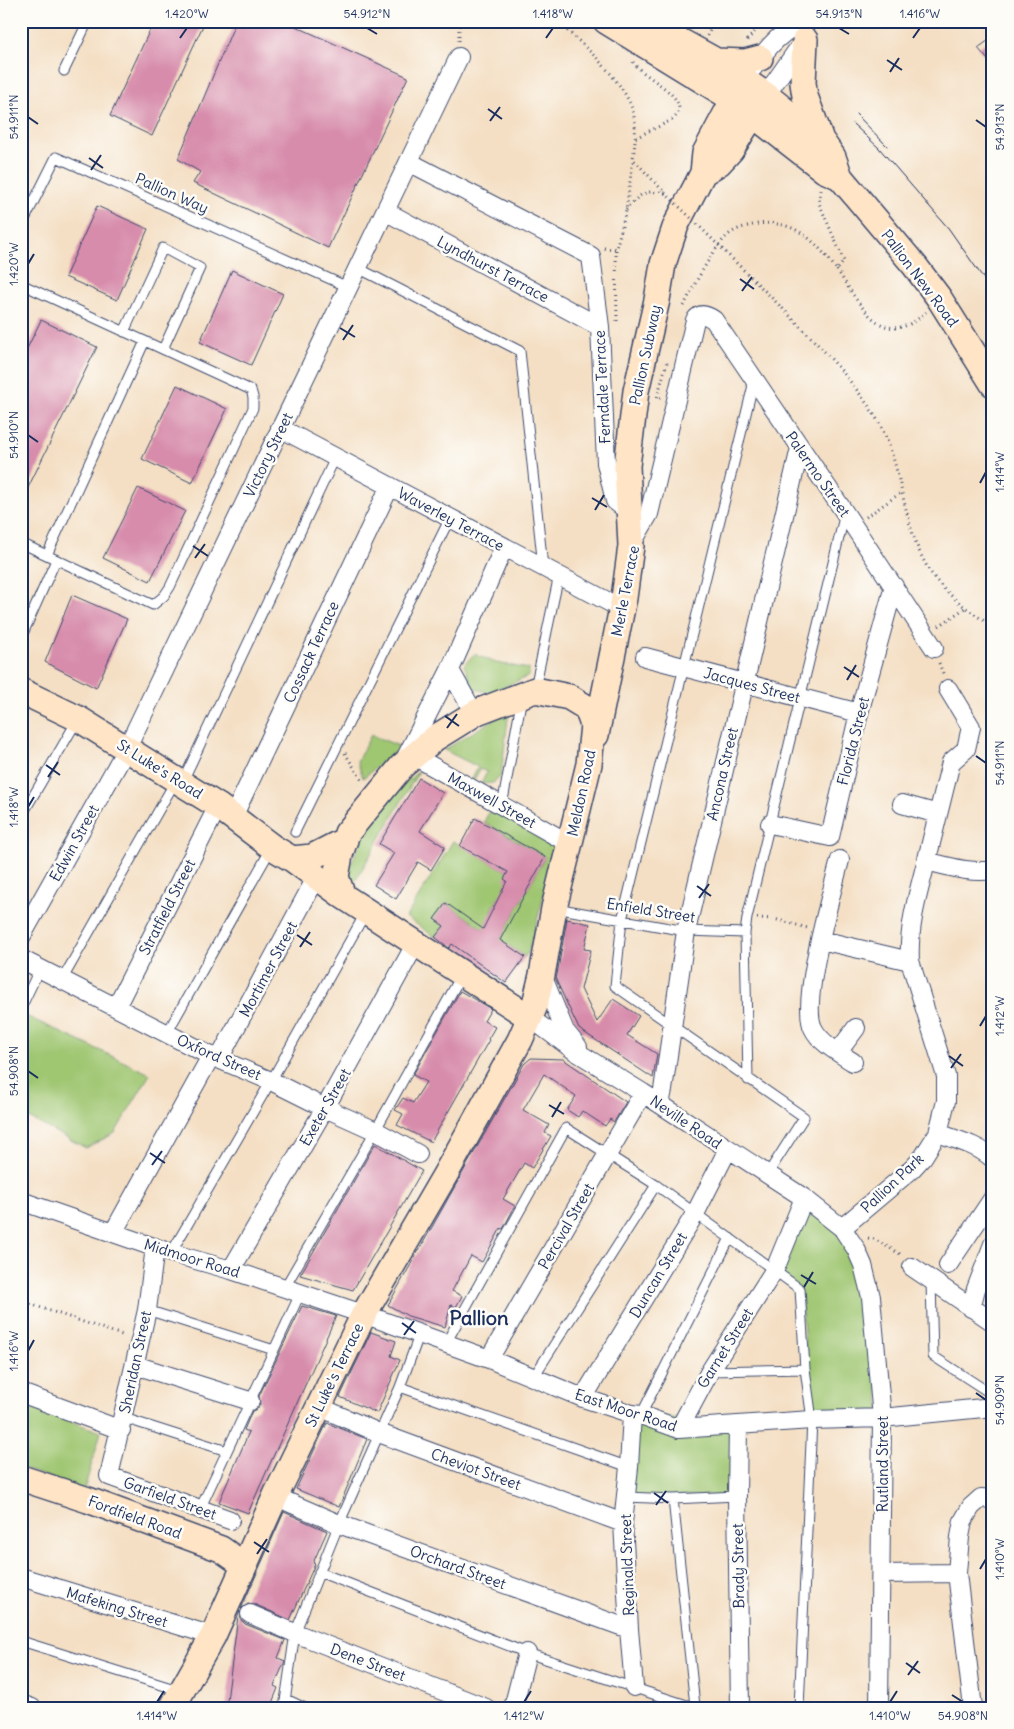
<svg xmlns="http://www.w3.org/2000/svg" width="1014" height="1729" font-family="Delius,sans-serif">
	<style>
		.green { fill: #9fc671; stroke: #5d7a68 }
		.building { fill: #d78cab }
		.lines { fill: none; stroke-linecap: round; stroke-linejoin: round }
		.lane-casing { stroke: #3c496d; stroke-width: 11 }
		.street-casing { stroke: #3c496d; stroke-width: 20 }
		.secondary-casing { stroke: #3c496d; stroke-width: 28 }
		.path { stroke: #3c496d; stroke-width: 3; stroke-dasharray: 1 4; stroke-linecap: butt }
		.lane { stroke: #fff; stroke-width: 9 }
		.street { stroke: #fff; stroke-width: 18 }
		.secondary { stroke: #ffe4c6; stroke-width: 25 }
		.tram { stroke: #1b2f5e; stroke-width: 1 }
		.path-bridge { stroke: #3c496d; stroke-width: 3; stroke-dasharray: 1 4; stroke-linecap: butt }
		.ticks { fill: none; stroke: #1b2f5e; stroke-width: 2 }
		.labels { text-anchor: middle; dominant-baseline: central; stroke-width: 5; stroke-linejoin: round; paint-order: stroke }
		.street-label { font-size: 15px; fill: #1b2f5e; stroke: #fdfcf7 }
		.district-label { font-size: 20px; font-weight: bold; fill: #1b2f5e; stroke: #fdfcf7 }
		.neatline { fill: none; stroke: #1b2f5e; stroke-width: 2 }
		.ticks-label { font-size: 12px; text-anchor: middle; fill: #1b2f5e }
	</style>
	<rect width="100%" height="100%" fill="#fdfcf7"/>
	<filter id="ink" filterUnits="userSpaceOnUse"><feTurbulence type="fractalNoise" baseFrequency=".02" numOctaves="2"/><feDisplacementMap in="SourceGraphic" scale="10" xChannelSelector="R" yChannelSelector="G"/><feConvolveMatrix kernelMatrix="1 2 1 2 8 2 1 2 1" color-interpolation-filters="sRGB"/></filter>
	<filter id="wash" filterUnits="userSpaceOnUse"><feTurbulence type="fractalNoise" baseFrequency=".0096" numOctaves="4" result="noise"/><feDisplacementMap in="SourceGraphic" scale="20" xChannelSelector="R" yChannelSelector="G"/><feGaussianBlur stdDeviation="1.12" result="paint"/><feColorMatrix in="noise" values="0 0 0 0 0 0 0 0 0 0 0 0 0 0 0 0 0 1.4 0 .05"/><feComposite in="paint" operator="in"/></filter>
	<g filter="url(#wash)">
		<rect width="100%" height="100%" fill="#f4dfc4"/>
		<path class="green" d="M474,654L496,663L529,669V676L489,693L473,688L464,665Z
			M509,710L501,776L493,783L481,784L487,772L480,769L474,780L472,779L478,767L444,750Z
			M371,735L399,746L394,753L363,778L357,761Z
			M419,771L354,883L346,874L365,832L393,793Z
			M490,810L557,845L529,951L525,957L500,940L545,857L484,822Z
			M453,841L508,872L511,883L500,895L491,912L495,915L486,931L446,903L434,919L444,926L435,937L406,917Z
			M26,1016L150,1074L115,1133L86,1148L21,1114V1026Z
			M804,1198L856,1249L882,1418L812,1420L800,1289L775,1269Z
			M21,1404L101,1432L84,1490L21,1468Z
			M632,1414L738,1425L737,1496L626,1497Z"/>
		<g id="blocks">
			<path class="building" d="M154,21H205L152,136L110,116Z
				M236,21H284L408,77L328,248L193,183L200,172L178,159Z
				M993,37V66L978,48Z
				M97,206L148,229L117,300L65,277Z
				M232,270L283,294L251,365L200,342Z
				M41,320L97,347L21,502V361Z
				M177,385L227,409L192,483L142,459Z
				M138,488L185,511L150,581L103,558Z
				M72,595L127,619L96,688L45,662Z
				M419,778L443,793L420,831L445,847L431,870L418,862L396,899L374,885L394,853L379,844Z
				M475,818L545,857L500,940L525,957L506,983L452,944L449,948L435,937L444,926L434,919L446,903L483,929L507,881L504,879L508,872L460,846Z
				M567,919L590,924L584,949L591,950L581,989L597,1022L613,999L639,1016L627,1035L657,1054L653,1078L579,1029L556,980Z
				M460,991L491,1009L484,1021L495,1027L488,1039L489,1040L431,1142L397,1125L403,1114L395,1110L403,1098L413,1103L426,1082L413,1075Z
				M531,1058L563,1059L626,1102L614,1122L610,1119L605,1126L582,1111L578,1117L567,1110L576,1096L544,1074L523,1110L549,1125L545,1133L551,1136L532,1168L524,1163L503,1199L515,1206L503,1229L501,1228L482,1262L471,1256L452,1291L462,1296L456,1307L451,1305L445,1327L408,1316L388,1305L524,1064Z
				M375,1144L422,1171L353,1290L300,1275Z
				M302,1306L336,1316L248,1513L219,1502L249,1432L244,1430L252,1411L257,1409L260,1405L259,1396Z
				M371,1332L396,1341L391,1356L400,1360L377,1413L340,1397Z
				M327,1423L367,1439L339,1507L296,1489Z
				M284,1512L327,1531L313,1563L315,1564L290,1620L254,1604H248L241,1609Z
				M240,1611L241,1620L245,1624L285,1640L278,1658L285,1661L274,1686L278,1688L270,1708H226L238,1616Z"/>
		</g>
	</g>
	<g filter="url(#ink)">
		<use href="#blocks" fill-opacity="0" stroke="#3c496d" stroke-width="1"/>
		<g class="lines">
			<g class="lane-casing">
				<path id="lane" d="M64,71L88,21
					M21,227L56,157L348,287
					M358,268L520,351L543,567
					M21,284L251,390L253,397V408L170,587L164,596L153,605L21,543
					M124,332L163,248L200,268L163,349
					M754,381L622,920L615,986L804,1117L767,1175
					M47,555L145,341
					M21,638L56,560
					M535,688L559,575
					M182,783L335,458
					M502,806L522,697
					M21,817L78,719
					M295,832L450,518
					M555,908L686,931L745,933
					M62,980L176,780
					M21,1008L40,968
					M167,1033L272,847
					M748,1080L745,933L747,918L845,513
					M171,1253L271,1081L366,912
					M931,1282L933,1356L993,1395
					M285,1287L374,1133L461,976
					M147,1310L274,1350
					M446,1343L566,1128L656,1185L800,1289L805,1369L812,1420L799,1708
					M710,1371L805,1369
					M533,1378L656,1185
					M400,1387L629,1467
					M641,1415L730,1238
					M124,1418L227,1451
					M626,1497L673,1499L737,1496
					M673,1499L695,1706
					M200,1509L300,1294
					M319,1572L527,1653L696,1708
					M21,1641L181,1691
					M286,1699L305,1708
					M284,1708L295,1633L339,1524L400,1387L420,1333"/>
			</g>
			<g class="street-casing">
				<path id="street" d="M753,68C767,48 784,27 808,21
					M766,95L805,39
					M409,162L591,256L600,327L606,463L615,501L628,511
					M385,211L600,327
					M280,428L622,609
					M631,545L649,514L695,320C701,312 707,315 714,320L845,513L934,648
					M645,657L859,713
					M450,670L470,706L477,712
					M414,756L570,844
					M405,759L450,670L504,547
					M902,804L938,814
					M233,817L390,486
					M770,824L830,837L859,713L894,586
					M840,860C832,892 800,1001 813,1028C820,1043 839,1053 853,1062
					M926,861C947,866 971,874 993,870
					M21,937L127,748L459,57
					M821,940L910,961
					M21,959L211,1056L271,1081L325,1108L376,1131L418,1154
					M542,975L565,1031L578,1047
					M116,1007L218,806
					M529,1017L575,1051L643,1093L804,1198L842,1228L856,1249L863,1265L871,1297L882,1418L879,1708
					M838,1052L856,1028
					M219,1059L316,878
					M660,1104L663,1090L686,931L800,448
					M938,1133C957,1140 978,1145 993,1159
					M21,1201L171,1253L231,1270L372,1317L489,1359L583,1398L632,1414L641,1415L679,1429L812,1420L882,1418L993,1407
					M842,1228L912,1169L923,1157L938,1133L946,1101V1076L910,961C908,926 918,894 927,859C935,827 943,794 951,762L966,749L971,727L948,689
					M113,1233L211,1056
					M155,1247L147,1310L109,1476L230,1520
					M948,1265L993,1198
					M912,1267L993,1322
					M231,1270L325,1108L416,943
					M971,1308L976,1289L993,1244
					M489,1359L643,1093
					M135,1365L250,1401
					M21,1393L121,1430
					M583,1398L695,1214L728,1149
					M331,1412L379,1433L623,1523
					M632,1414L629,1467L623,1523L629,1629L634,1687
					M738,1425L737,1496L740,1708
					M679,1429L710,1371L775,1269L804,1198
					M288,1502L339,1524L629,1629
					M881,1574L957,1573
					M21,1577L213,1636
					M250,1614L295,1633L486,1708
					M21,1704L32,1708
					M513,1708L527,1653
					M973,1708L957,1573L960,1537L963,1521L971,1507L981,1498L993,1499"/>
			</g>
			<g class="secondary-casing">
				<path id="secondary" d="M606,21L733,99L824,170L840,177
					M644,21L716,61L766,95L821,140L833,157L840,177L915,266L939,298L993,384
					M805,40L803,83L805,96L820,137
					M716,61L745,62L760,58
					M703,173L719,163L731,150L762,100
					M21,691L79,719L218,806L272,847L292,859L343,896L529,1017
					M596,735L624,598L631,546L627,466L636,391L657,300L663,264L676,225L703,173L705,153L744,80
					M292,859L312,857L345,840
					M21,1478L88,1500L221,1549L244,1565
					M172,1708L213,1636L276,1495L364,1314L445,1175L520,1040L534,1008L542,975L554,908L589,764L593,725L587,708L569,697L535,690L477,712L435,738L402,766L347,833L340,855L336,877L343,896"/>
			</g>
			<path class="path" d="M556,21C580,41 625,81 633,112C637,128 635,143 633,159L665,193
				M577,21L587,27
				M707,36L715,21
				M747,40L765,21
				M459,41V26L462,21
				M633,62C642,78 698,99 672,120L635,138
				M626,210C639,195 644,189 665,193
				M697,224C725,252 753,279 781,307C815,341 849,375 875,416C906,465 900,536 937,581C953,600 973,613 993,627
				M604,248L616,249
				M837,270C859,302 882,354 926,312
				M684,306C693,287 712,250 726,237C735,228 747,226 758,224C796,219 816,242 837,270L844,261L819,203L821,189
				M617,321L616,249L626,211L633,159
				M661,398H657L667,362
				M866,517L902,492
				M939,626L965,608
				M939,663L944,676
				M345,753L363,782
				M757,918L774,919L808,928
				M868,1238L874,1239L902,1255
				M21,1301L125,1336"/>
			<use href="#lane" class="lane"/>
			<use href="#street" class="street"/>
			<use href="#secondary" class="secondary"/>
			<path class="tram" d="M856,114L887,146
				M853,124L879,148L949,229L993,292"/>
			<path class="path-bridge" d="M665,193L691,218"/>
		</g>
	</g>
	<path class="ticks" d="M367,28L377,34M839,28L849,34M180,38L187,28M546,38L553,28M913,38L920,28M887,60L902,70M890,72L899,58M488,109L502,119M28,117L38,124M976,120L986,127M490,121L500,107M89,158L103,168M91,170L101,155M28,264L34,254M740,279L754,289M742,291L752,277M340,328L355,337M343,340L353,325M28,435L38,442M980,483L986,472M592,498L607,507M595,510L604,495M193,546L208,556M195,558L205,544M844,667L859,677M847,680L856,665M445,716L459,726M447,728L457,714M976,756L986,763M46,765L60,775M48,777L58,762M28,807L34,797M697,886L711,896M699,898L709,884M297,935L312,945M300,947L310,932M980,1026L986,1016M949,1056L963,1066M951,1068L961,1054M28,1071L38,1078M549,1105L564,1114M552,1117L561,1102M150,1153L165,1163M152,1165L162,1151M801,1275L816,1284M804,1287L813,1272M402,1323L416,1333M404,1335L414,1321M28,1351L34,1340M976,1393L986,1400M654,1493L668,1503M656,1505L666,1491M254,1542L269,1552M257,1554L267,1539M980,1569L986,1559M906,1663L920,1673M908,1675L918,1661M952,1695L963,1702M157,1702L164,1691M524,1702L531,1691M890,1702L897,1691"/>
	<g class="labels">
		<g class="street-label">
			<text transform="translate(172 193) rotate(24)">Pallion Way</text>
			<text transform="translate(493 269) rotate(28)">Lyndhurst Terrace</text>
			<text transform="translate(920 278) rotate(53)">Pallion New Road</text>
			<text transform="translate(645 355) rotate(-78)">Pallion Subway</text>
			<text transform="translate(602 387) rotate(-93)">Ferndale Terrace</text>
			<text transform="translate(268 455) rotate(-64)">Victory Street</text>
			<text transform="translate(818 474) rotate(55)">Palermo Street</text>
			<text transform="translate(451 519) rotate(28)">Waverley Terrace</text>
			<text transform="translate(625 591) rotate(-79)">Merle Terrace</text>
			<text transform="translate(311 652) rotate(-65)">Cossack Terrace</text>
			<text transform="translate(752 685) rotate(15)">Jacques Street</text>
			<text transform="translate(853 741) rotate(-76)">Florida Street</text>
			<text transform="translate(160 769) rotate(32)">St Luke's Road</text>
			<text transform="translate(722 774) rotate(-77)">Ancona Street</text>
			<text transform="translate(581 793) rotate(-78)">Meldon Road</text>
			<text transform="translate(492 800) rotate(29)">Maxwell Street</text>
			<text transform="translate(74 843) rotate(-61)">Edwin Street</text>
			<text transform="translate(167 907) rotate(-63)">Stratfield Street</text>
			<text transform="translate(651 910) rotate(9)">Enfield Street</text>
			<text transform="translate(268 969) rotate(-62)">Mortimer Street</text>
			<text transform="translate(219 1057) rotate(24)">Oxford Street</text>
			<text transform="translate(325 1107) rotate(-60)">Exeter Street</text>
			<text transform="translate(686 1122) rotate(34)">Neville Road</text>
			<text transform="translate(892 1183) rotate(-43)">Pallion Park</text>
			<text transform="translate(566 1226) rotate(-60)">Percival Street</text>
			<text transform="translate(192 1258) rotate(17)">Midmoor Road</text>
			<text transform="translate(658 1275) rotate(-59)">Duncan Street</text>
			<text transform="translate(725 1348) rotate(-58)">Garnet Street</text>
			<text transform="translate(135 1362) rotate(-78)">Sheridan Street</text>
			<text transform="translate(334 1375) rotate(-64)">St Luke's Terrace</text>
			<text transform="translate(626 1410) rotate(18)">East Moor Road</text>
			<text transform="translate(882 1464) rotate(-90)">Rutland Street</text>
			<text transform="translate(476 1469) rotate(20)">Cheviot Street</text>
			<text transform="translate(170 1498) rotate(20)">Garfield Street</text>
			<text transform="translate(135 1517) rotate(20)">Fordfield Road</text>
			<text transform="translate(627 1565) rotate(-92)">Reginald Street</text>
			<text transform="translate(738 1566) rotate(-91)">Brady Street</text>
			<text transform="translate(458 1567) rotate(20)">Orchard Street</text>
			<text transform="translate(117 1607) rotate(17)">Mafeking Street</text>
			<text transform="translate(368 1662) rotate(21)">Dene Street</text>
		</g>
		<g class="district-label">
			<text x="479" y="1317">Pallion</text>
		</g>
	</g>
	<rect width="1014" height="1729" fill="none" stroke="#fdfcf7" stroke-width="55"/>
	<rect x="28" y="28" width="958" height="1674" class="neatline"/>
	<g class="ticks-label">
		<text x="187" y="18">1.420°W</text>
		<text x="367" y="18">54.912°N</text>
		<text x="553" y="18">1.418°W</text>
		<text x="839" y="18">54.913°N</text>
		<text x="920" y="18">1.416°W</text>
		<text transform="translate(14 117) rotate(-90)" y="4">54.911°N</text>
		<text transform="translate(1000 127) rotate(-90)" y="4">54.913°N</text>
		<text transform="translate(14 264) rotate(-90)" y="4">1.420°W</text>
		<text transform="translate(14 435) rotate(-90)" y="4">54.910°N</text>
		<text transform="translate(1000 472) rotate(-90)" y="4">1.414°W</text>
		<text transform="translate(1000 763) rotate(-90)" y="4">54.911°N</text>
		<text transform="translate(14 807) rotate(-90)" y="4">1.418°W</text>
		<text transform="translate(1000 1016) rotate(-90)" y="4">1.412°W</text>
		<text transform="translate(14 1071) rotate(-90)" y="4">54.908°N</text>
		<text transform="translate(14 1351) rotate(-90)" y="4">1.416°W</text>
		<text transform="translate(1000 1400) rotate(-90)" y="4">54.909°N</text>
		<text transform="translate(1000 1559) rotate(-90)" y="4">1.410°W</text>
		<text x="157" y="1720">1.414°W</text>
		<text x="524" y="1720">1.412°W</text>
		<text x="890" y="1720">1.410°W</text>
		<text x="963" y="1720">54.908°N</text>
	</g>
</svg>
